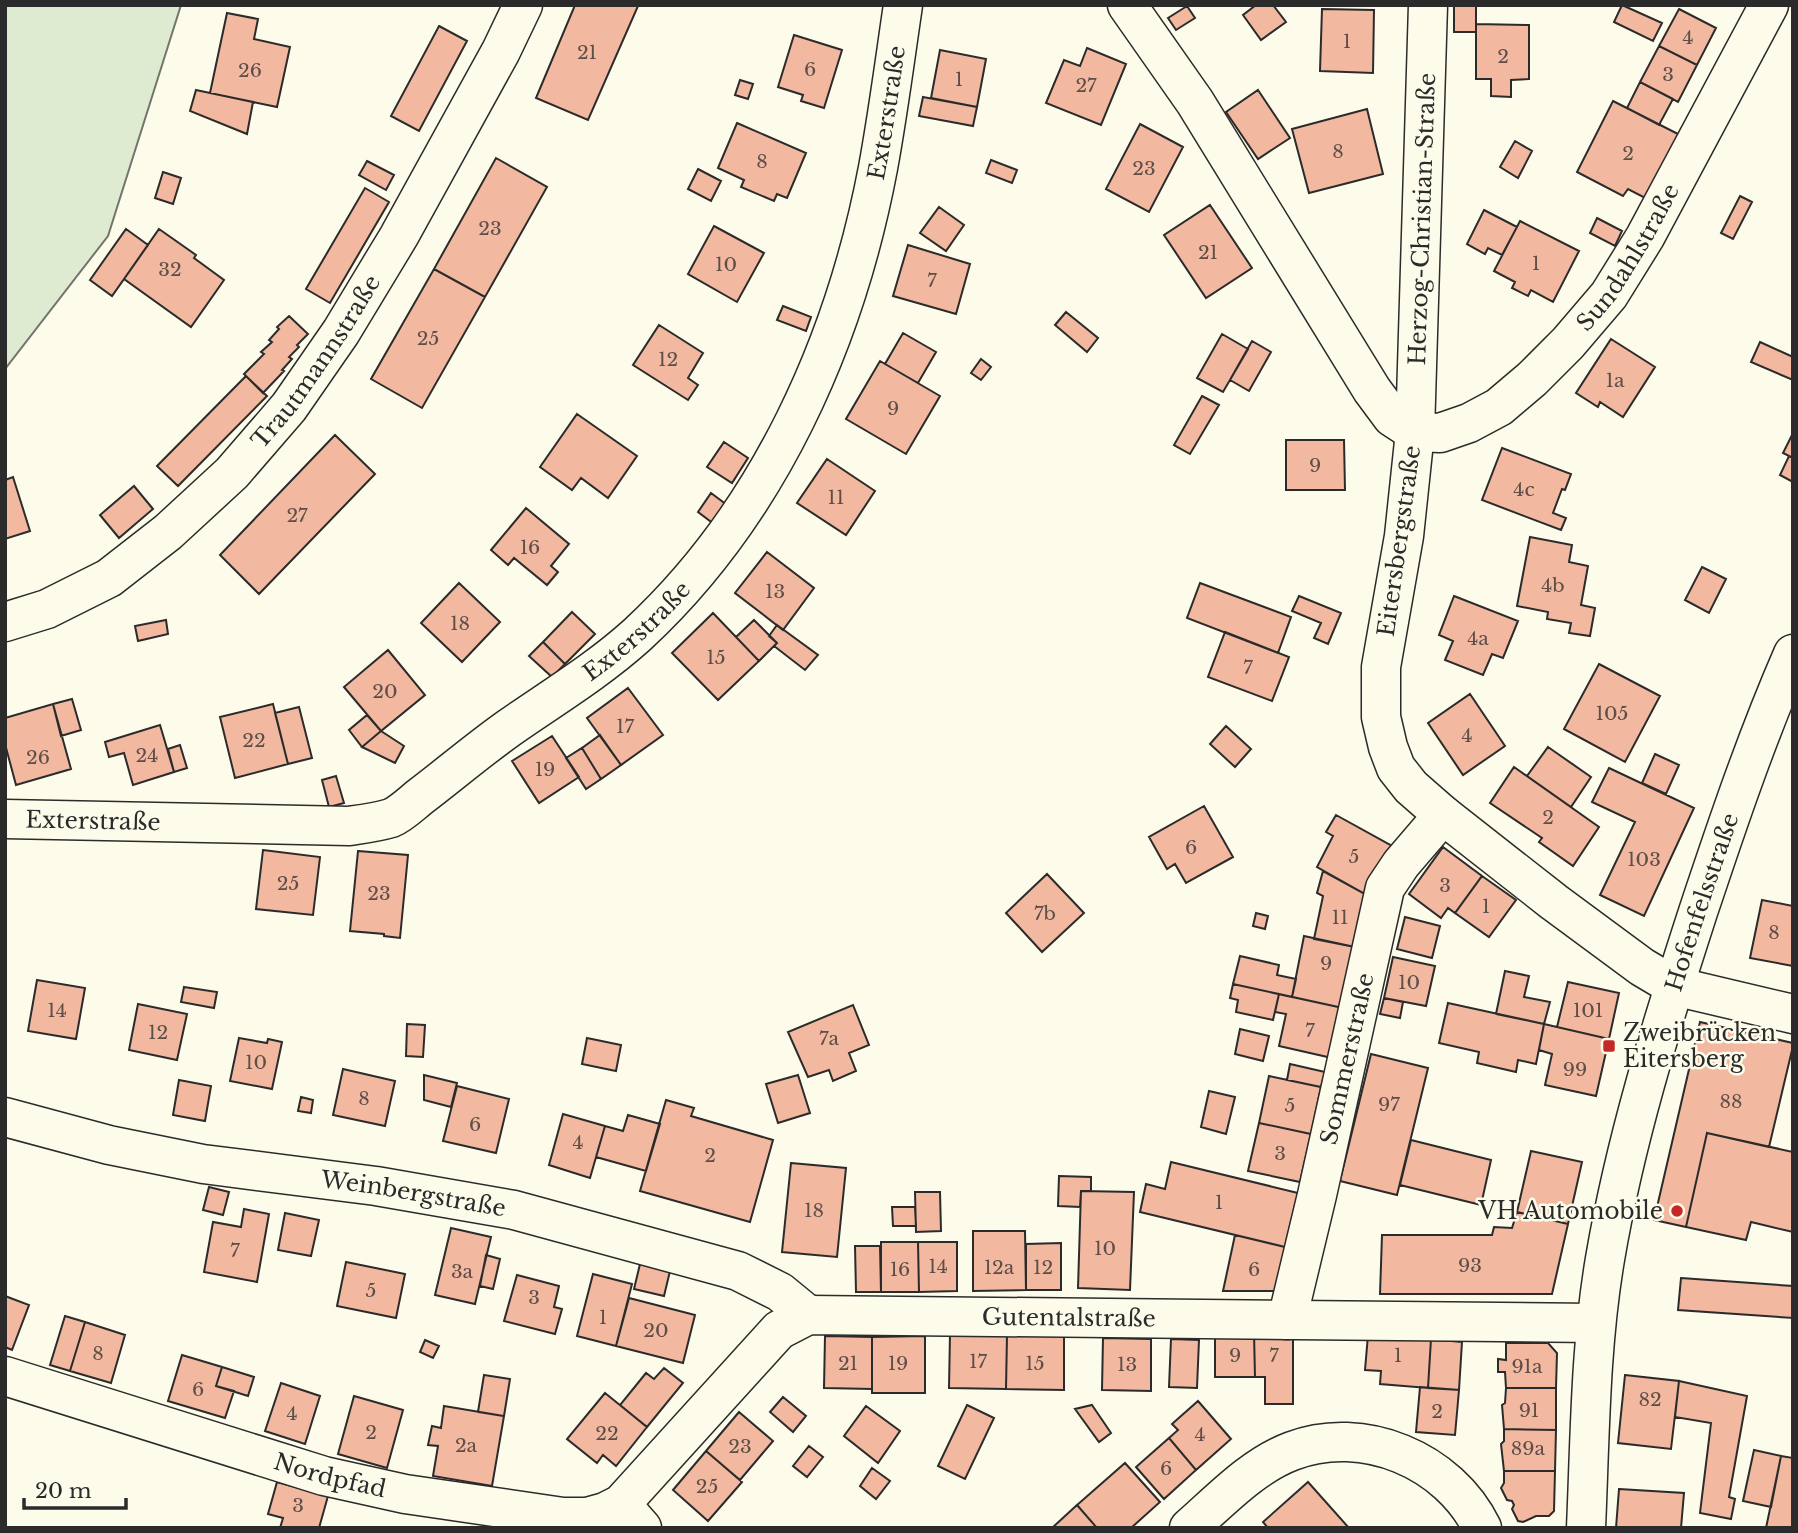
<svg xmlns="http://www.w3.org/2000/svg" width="1798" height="1533" font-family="'Libre Baskerville',serif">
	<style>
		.green { fill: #deebd1; stroke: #74746e; stroke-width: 2 }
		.building { fill: #f2b8a0; stroke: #2b2b2b; stroke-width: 2 }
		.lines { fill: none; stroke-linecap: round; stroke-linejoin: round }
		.minor-casing { stroke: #2b2b2b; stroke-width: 41 }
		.major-casing { stroke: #2b2b2b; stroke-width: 41 }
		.minor { stroke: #fdfbea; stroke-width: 38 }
		.major { stroke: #fdfbea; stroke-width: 38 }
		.poi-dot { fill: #c62828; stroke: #fdfbea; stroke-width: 2.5 }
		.labels { text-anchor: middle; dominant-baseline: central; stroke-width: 5; stroke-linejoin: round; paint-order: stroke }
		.number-label { font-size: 19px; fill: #5d4e48 }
		.street-label { font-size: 23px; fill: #2b2b2b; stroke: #fdfbea }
		.poi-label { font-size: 23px; fill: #2b2b2b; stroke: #fdfbea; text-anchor: start }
	</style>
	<rect width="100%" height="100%" fill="#fdfbea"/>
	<path class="green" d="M5,5H181L108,236L5,369Z"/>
	<path class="building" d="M575,5L638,6L588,120L536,98Z
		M1256,5H1273L1286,22L1261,40L1243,15Z
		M1454,5H1476V32H1454Z
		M1622,5L1662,23L1653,41L1614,22Z
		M1187,6L1195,18L1176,30L1168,18Z
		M1322,9L1374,10L1373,73L1320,71Z
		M1679,9L1716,28L1697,65L1659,46Z
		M227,13L258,19L254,39L290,47L277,107L210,93Z
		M1476,24L1529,25V79L1511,80V97L1491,96V79H1476Z
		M439,26L467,41L419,131L391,116Z
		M794,35L842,50L824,108L801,101L803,95L778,87Z
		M1659,46L1697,65L1678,102L1640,82Z
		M1087,48L1126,64L1101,125L1046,103L1064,60L1080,66Z
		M940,50L986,59L977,107L931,98Z
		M740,80L753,84L748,99L735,95Z
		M1640,82L1673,99L1659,125L1627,108Z
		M196,90L253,102L247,134L190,111Z
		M1258,90L1290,138L1258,159L1226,112Z
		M923,97L977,107L973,126L919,116Z
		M1613,101L1680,135L1647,199L1628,189L1623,196L1577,172Z
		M1367,109L1383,174L1309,193L1292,129Z
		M737,123L806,153L787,198L777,194L774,201L741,187L744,180L718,168Z
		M1140,124L1183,147L1149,212L1106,189Z
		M1515,141L1532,151L1518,178L1500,167Z
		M496,158L547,187L485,297L434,269Z
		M991,160L1017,170L1012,183L986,173Z
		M367,161L394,175L386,190L359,175Z
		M698,169L721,181L711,201L688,189Z
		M163,172L181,178L173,204L155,198Z
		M365,188L389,202L330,303L306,289Z
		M1740,196L1752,202L1733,239L1721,233Z
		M1210,205L1252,268L1206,298L1164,235Z
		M939,207L964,225L946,251L920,233Z
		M1484,210L1517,227L1502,255L1488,248L1485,254L1467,244Z
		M1597,218L1622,231L1615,246L1590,233Z
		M1520,221L1579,251L1553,302L1531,290L1528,296L1512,288L1515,282L1494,271Z
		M714,226L764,253L737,302L688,274Z
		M126,229L148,245L112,296L90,280Z
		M159,229L196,255L194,258L224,280L191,327L124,279Z
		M908,245L970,264L956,314L893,296Z
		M434,269L485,297L422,408L371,379Z
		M783,306L811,317L806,331L777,320Z
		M1066,312L1098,338L1087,352L1055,325Z
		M289,316L308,334L297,345L299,347L289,357L292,359L282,370L284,371L263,393L244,374L264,354L261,352L272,342L269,340L279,329L277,327Z
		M659,325L703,353L688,378L698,385L688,400L633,365Z
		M903,333L936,352L918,383L885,364Z
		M1222,334L1248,349L1223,392L1197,378Z
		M1611,339L1655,367L1623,417L1600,402L1598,407L1576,393Z
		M1252,341L1271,352L1249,391L1230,380Z
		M1760,342L1793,357V380L1751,362Z
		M981,359L991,367L981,380L971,373Z
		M880,361L940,396L906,454L846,419Z
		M246,376L267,396L178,486L157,466Z
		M1202,396L1219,405L1190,454L1174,445Z
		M577,414L637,456L608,498L581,478L572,490L540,467Z
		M1793,433V458L1783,453Z
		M335,435L375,474L259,594L220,555Z
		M1286,440H1344L1345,490H1286Z
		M724,442L748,458L732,483L707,467Z
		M1502,448L1571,474L1565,490L1562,489L1553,513L1566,518L1561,530L1482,500Z
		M1789,456L1793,458V482L1780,475Z
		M827,459L875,491L846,535L797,503Z
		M13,477L30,531L5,539V480Z
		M134,486L153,509L119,538L100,515Z
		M711,493L727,505L714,524L698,512Z
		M526,508L569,544L551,566L558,572L547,585L514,558L508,565L491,550Z
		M1530,537L1572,545L1569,562L1588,566L1581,605L1595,608L1590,636L1569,633L1571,623L1547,619L1548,612L1517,606Z
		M767,552L814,588L783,630L735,593Z
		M1702,567L1726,579L1709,613L1685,600Z
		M459,583L500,622L462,662L421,623Z
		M1200,583L1291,617L1278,653L1187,618Z
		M1299,596L1341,613L1328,644L1314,638L1321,623L1292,611Z
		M1454,596L1518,621L1503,658L1492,654L1483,675L1445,660L1453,641L1439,635Z
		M572,612L595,634L565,664L543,642Z
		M713,613L759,661L718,700L672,653Z
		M166,620L168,634L138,641L135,626Z
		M754,620L777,643L759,661L736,637Z
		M777,625L818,655L805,670L774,646L777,643L769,636Z
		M1225,632L1289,657L1272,701L1208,677Z
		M543,642L565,664L552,677L529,656Z
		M388,650L425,695L381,731L344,687Z
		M1599,664L1660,696L1625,762L1564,729Z
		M628,688L663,735L621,765L587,718Z
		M1470,694L1505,746L1463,775L1428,723Z
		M72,699L81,730L61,736L53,704Z
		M53,704L71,769L16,785L5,744V718Z
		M273,704L288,764L235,778L220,717Z
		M299,707L312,758L288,764L275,713Z
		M367,715L381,731L362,747L349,730Z
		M160,725L174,772L133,785L124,753L109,757L105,742Z
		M1226,726L1251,749L1235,767L1210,744Z
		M381,731L404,746L395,763L362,747Z
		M600,735L621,765L601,779L582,748Z
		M552,736L579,777L539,803L512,761Z
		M180,745L187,768L174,772L168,749Z
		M1548,747L1591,777L1571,807L1527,776Z
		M582,748L601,779L586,789L566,758Z
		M1655,754L1679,765L1666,794L1642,783Z
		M1514,767L1599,827L1573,866L1539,842L1542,838L1490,803Z
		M1609,768L1694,808L1644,916L1600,895L1635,822L1592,802Z
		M336,776L344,803L329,807L322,780Z
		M1204,806L1233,857L1186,883L1175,864L1167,869L1149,837Z
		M1336,815L1392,846L1365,894L1317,867L1333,836L1326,832Z
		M1443,847L1482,876L1455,913L1448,908L1441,918L1409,894Z
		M263,850L320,857L313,915L256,909Z
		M358,851L408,855L400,938L384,936V934L350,931Z
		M1323,871L1365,894L1355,947L1314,939L1323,896L1317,893Z
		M1047,874L1084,913L1042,952L1006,913Z
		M1482,876L1516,900L1489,937L1455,913Z
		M1762,900L1793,906V966L1750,958Z
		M1256,913L1268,916L1265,929L1253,926Z
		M1405,917L1440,926L1432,958L1397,949Z
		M1304,936L1355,947L1343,1008L1292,997Z
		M1240,956L1279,965L1277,975L1296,979L1292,997L1233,984Z
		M1393,957L1435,966L1426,1006L1384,998Z
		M1505,971L1529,976L1524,997L1550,1002L1544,1024L1496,1014Z
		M37,980L85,988L76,1039L28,1031Z
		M1568,982L1619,993L1609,1039L1557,1027Z
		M1233,984L1279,994L1273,1020L1236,1012L1238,1000L1230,998Z
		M184,987L217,992L214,1008L181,1002Z
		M1279,994L1343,1008L1332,1058L1279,1046L1286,1014L1275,1012Z
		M1384,998L1403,1002L1400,1018L1380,1014Z
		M1448,1003L1544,1024L1536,1064L1518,1060L1516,1072L1477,1063L1479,1052L1439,1043Z
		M138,1004L187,1014L177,1060L129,1050Z
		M853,1005L869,1045L849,1053L856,1071L833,1081L829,1070L808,1077L788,1032Z
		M1700,1022L1793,1043V1046L1769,1147L1707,1133L1686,1227L1654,1220Z
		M407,1024L425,1025L423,1057L406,1056Z
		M1544,1024L1609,1039L1596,1096L1545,1085L1552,1054L1539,1050Z
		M1240,1029L1269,1036L1263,1061L1235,1054Z
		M239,1038L267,1043L268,1039L282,1042L272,1089L230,1081Z
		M587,1038L621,1045L616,1071L582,1064Z
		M1371,1054L1428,1068L1397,1195L1340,1181Z
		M1290,1064L1325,1072L1321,1087L1287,1080Z
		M343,1069L395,1081L385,1126L333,1115Z
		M424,1075L457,1083L451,1107L424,1100Z
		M798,1075L810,1113L778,1123L766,1084Z
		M1269,1076L1321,1087L1311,1134L1259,1123Z
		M179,1080L211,1086L205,1121L173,1115Z
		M457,1086L509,1099L496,1153L443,1141Z
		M1209,1091L1235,1097L1226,1134L1201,1127Z
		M301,1097L313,1100L311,1113L298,1111Z
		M666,1100L694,1108L691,1116L773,1140L750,1222L640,1191Z
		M563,1114L605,1126L590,1178L549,1165Z
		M628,1115L660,1124L646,1171L596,1157L605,1126L623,1131Z
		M1259,1123L1311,1134L1300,1182L1248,1171Z
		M1707,1133L1793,1152V1232L1751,1222L1746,1240L1686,1227Z
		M1411,1140L1491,1160L1481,1205L1400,1185Z
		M1531,1151L1582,1162L1568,1224L1517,1212Z
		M1171,1162L1298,1193L1285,1247L1140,1212L1146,1184L1165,1189Z
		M791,1163L846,1168L837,1257L782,1252Z
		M1059,1176L1091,1177V1191H1081L1080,1207L1058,1206Z
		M209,1187L229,1192L223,1215L203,1210Z
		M1081,1191L1134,1192L1130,1290L1078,1288Z
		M915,1192H940L941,1231L916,1232Z
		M892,1207H915L916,1226H893Z
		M244,1209L269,1214L257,1282L204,1272L213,1222L241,1227Z
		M1517,1212L1568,1224L1552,1294H1380L1382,1235H1492L1494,1227L1512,1228Z
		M285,1213L319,1220L311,1256L278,1250Z
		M451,1228L491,1237L475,1304L435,1295Z
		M973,1231H1025L1026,1290L973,1291Z
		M1235,1235L1285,1247L1276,1291H1223Z
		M881,1242H918L919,1292H881Z
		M918,1242H957V1291L919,1292Z
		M1061,1243V1290H1026V1244Z
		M855,1246H880L881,1292H856Z
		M486,1255L500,1259L493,1289L480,1286Z
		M346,1262L405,1274L396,1318L337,1306Z
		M640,1264L670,1271L664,1296L634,1289Z
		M593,1274L632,1284L616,1346L577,1336Z
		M517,1275L559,1286L554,1307L562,1309L555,1334L504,1321Z
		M1681,1278L1793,1286V1318L1678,1310Z
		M5,1296L29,1305L12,1350L5,1347Z
		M629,1298L695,1315L683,1363L616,1346Z
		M65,1316L85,1322L70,1371L50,1365Z
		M85,1322L125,1335L111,1383L70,1371Z
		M1254,1333H1293V1404H1265V1377H1255Z
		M1254,1333L1255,1377H1215V1334Z
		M950,1334L1007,1335L1006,1389L949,1388Z
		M1007,1335L1064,1336V1390L1006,1389Z
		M1368,1335L1431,1339L1428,1388L1380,1384L1381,1371L1365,1370Z
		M825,1336L872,1337V1389L824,1388Z
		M925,1336V1393H872V1337Z
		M1103,1338L1151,1339V1391L1102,1390Z
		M1171,1339L1199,1340L1197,1388L1169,1387Z
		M1431,1339L1462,1342L1459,1390L1428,1388Z
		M425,1340L439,1346L433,1358L420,1352Z
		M1506,1343H1548L1557,1353L1556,1388H1506L1505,1372H1498V1359L1506,1360Z
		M182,1355L222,1367L216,1386L234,1391L225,1418L168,1401Z
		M222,1367L254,1377L248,1396L216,1386Z
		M664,1368L683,1383L647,1427L620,1405L646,1373L654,1379Z
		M484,1375L510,1379L504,1416L478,1412Z
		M1625,1375L1679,1381L1671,1449L1618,1443Z
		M1679,1381L1747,1396L1729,1497L1735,1499L1731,1519L1700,1513L1711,1423L1675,1417Z
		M281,1383L320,1396L305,1444L265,1431Z
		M1420,1387L1459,1390L1455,1435L1416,1432Z
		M1506,1388H1556V1430L1504,1429L1502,1405L1505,1403Z
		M605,1393L647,1427L616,1466L603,1455L597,1463L567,1439Z
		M354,1396L403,1410L387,1468L338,1454Z
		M783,1397L806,1416L793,1432L770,1412Z
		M1198,1401L1231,1439L1196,1470L1169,1438L1178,1430L1172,1424Z
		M967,1405L994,1418L965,1479L938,1466Z
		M1092,1405L1111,1433L1099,1442L1075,1409Z
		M444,1406L504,1416L492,1486L433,1476L438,1446L428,1445L432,1426L441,1428Z
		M866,1406L900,1431L878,1463L844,1436Z
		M739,1412L773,1441L740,1480L706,1451Z
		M1504,1429L1556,1430L1555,1471H1504L1501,1444L1504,1441Z
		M1169,1438L1196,1470L1164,1499L1136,1467Z
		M809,1446L823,1457L807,1477L793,1466Z
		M1754,1450L1781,1456L1771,1507L1743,1501Z
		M706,1451L742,1482L708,1521L673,1490Z
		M1781,1456L1793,1458V1528H1766Z
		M1125,1463L1160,1502L1131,1528H1097L1077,1505Z
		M872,1468L890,1481L876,1499L860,1486Z
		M1504,1471H1555L1554,1511L1549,1516H1536L1523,1522L1518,1521L1512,1509L1514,1505L1512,1501L1507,1500L1501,1488L1504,1483Z
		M277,1482L328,1496L319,1528H280L283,1518L268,1514Z
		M1308,1482L1349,1528H1268L1263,1522Z
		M1619,1489L1684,1493L1681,1528H1616Z
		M1077,1505L1097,1528H1052Z"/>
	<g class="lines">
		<g class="minor-casing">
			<g id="minor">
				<path d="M1127,5L1195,102L1372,390L1392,417L1415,432"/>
				<path d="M1428,5L1415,432L1404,536L1381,667V717L1388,747L1396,768L1411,787L1443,815L1554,902L1642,967L1674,986L1793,1014"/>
				<path id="s1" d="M1415,432L1440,433L1469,423L1499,407L1532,379L1568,343L1609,295L1645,237L1769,5"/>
				<path id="s2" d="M5,622L47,609L109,578L168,532L232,473L289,407L341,332L399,236L501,51L523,5"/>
				<path id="s3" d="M5,819L349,826C363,824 378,822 391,818C401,814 412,803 421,796C450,774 478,750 509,728C552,698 597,671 637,635C769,513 845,342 878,168C888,114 895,59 903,5"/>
				<path id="s4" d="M5,1117L109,1145L203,1164L376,1186L514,1210L738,1271L780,1292L808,1315"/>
				<path id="s5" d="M1287,1320L1317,1195L1385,888L1401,864L1443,815"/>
				<path id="s6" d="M5,1376L324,1476L405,1494L563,1517H587L605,1512L621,1504L779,1330L808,1315L1596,1323"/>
				<path d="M621,1504L642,1528"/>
				<path d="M1189,1528C1220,1501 1252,1466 1292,1451C1363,1424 1449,1460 1482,1528"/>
			</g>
		</g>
		<g class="major-casing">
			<g id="major">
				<path id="s7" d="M1586,1528C1590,1438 1590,1347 1605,1259C1625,1141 1661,1026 1698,912C1727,825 1756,739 1793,654"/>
			</g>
		</g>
		<use href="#minor" class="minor"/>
		<use href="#major" class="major"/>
	</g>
	<g class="poi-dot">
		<rect x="1602" y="1039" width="14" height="14" rx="3.5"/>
		<circle cx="1677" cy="1211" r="7"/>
	</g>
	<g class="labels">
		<g class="number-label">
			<text x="1688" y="37">4</text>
			<text x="1347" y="41">1</text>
			<text x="587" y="52">21</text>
			<text x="1503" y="56">2</text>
			<text x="810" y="69">6</text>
			<text x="250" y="70">26</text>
			<text x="1668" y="74">3</text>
			<text x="959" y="79">1</text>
			<text x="1086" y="85">27</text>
			<text x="1338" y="151">8</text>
			<text x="1628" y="153">2</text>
			<text x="762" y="161">8</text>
			<text x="1144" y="168">23</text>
			<text x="490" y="228">23</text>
			<text x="1208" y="252">21</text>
			<text x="1536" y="263">1</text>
			<text x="726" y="264">10</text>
			<text x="170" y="269">32</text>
			<text x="932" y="280">7</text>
			<text x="428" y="338">25</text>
			<text x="668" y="359">12</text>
			<text x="1615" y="380">1a</text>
			<text x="893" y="408">9</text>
			<text x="1315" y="465">9</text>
			<text x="1524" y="489">4c</text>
			<text x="836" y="497">11</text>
			<text x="297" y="515">27</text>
			<text x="530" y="547">16</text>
			<text x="1553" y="585">4b</text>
			<text x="775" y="591">13</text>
			<text x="460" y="623">18</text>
			<text x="1478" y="638">4a</text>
			<text x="716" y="657">15</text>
			<text x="1248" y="667">7</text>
			<text x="385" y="691">20</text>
			<text x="1612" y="713">105</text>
			<text x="625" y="726">17</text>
			<text x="1467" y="735">4</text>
			<text x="254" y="740">22</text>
			<text x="147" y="755">24</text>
			<text x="38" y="757">26</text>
			<text x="545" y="769">19</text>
			<text x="1548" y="817">2</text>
			<text x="1191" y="847">6</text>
			<text x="1354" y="856">5</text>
			<text x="1644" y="859">103</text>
			<text x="288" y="883">25</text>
			<text x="1445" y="885">3</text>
			<text x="379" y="893">23</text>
			<text x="1486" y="906">1</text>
			<text x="1045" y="913">7b</text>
			<text x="1340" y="917">11</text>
			<text x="1774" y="932">8</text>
			<text x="1326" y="963">9</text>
			<text x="1409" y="982">10</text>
			<text x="57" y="1010">14</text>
			<text x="1588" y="1010">101</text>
			<text x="1310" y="1030">7</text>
			<text x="158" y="1032">12</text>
			<text x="829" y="1038">7a</text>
			<text x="256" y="1062">10</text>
			<text x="1575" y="1069">99</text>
			<text x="364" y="1098">8</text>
			<text x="1731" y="1101">88</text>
			<text x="1389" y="1104">97</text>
			<text x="1290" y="1105">5</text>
			<text x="475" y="1124">6</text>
			<text x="578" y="1142">4</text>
			<text x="1280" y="1153">3</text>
			<text x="710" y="1155">2</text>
			<text x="1219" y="1202">1</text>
			<text x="814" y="1210">18</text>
			<text x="1105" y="1248">10</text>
			<text x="235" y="1250">7</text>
			<text x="1470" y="1265">93</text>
			<text x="938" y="1266">14</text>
			<text x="999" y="1267">12a</text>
			<text x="1043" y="1267">12</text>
			<text x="900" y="1269">16</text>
			<text x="1254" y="1269">6</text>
			<text x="462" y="1271">3a</text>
			<text x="371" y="1290">5</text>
			<text x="534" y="1297">3</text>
			<text x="603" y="1317">1</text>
			<text x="656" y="1330">20</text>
			<text x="98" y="1353">8</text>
			<text x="1235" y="1355">9</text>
			<text x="1274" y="1355">7</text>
			<text x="1398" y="1355">1</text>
			<text x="978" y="1361">17</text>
			<text x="848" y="1363">21</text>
			<text x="898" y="1363">19</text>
			<text x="1035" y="1363">15</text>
			<text x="1127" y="1364">13</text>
			<text x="1527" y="1366">91a</text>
			<text x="198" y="1389">6</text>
			<text x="1650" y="1399">82</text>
			<text x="1529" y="1410">91</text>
			<text x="1437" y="1411">2</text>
			<text x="292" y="1413">4</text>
			<text x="371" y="1432">2</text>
			<text x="607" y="1433">22</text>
			<text x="1200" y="1434">4</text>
			<text x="466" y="1445">2a</text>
			<text x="740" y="1446">23</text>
			<text x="1528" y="1448">89a</text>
			<text x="1166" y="1468">6</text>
			<text x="707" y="1486">25</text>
			<text x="298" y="1505">3</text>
		</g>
		<g class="street-label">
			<text stroke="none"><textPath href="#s3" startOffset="1284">Exterstraße</textPath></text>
			<text transform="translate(1422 219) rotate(-88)">Herzog-Christian-Straße</text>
			<text stroke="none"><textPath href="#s1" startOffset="289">Sundahlstraße</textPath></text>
			<text stroke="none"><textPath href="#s2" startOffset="415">Trautmannstraße</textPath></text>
			<text transform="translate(1399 541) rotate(-82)">Eitersbergstraße</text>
			<text stroke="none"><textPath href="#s3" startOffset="696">Exterstraße</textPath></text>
			<text stroke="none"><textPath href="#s3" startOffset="88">Exterstraße</textPath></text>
			<text stroke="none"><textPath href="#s7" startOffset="640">Hofenfelsstraße</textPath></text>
			<text stroke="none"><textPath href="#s5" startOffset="268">Sommerstraße</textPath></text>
			<text stroke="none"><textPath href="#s4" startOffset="416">Weinbergstraße</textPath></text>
			<text stroke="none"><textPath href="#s6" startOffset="1166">Gutentalstraße</textPath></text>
			<text stroke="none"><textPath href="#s6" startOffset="340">Nordpfad</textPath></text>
		</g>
		<g class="poi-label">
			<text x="1623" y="1033">Zweibrücken<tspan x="1623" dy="26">Eitersberg</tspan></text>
			<text x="1663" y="1211" text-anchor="end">VH Automobile</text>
		</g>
	</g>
	<rect width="1798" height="1533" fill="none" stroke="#2b2b2b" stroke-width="14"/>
	<path d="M24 1498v10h102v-10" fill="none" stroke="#2b2b2b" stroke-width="3.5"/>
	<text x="35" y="1498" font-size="21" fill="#2b2b2b" stroke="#fdfbea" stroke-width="5" paint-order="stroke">20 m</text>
</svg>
